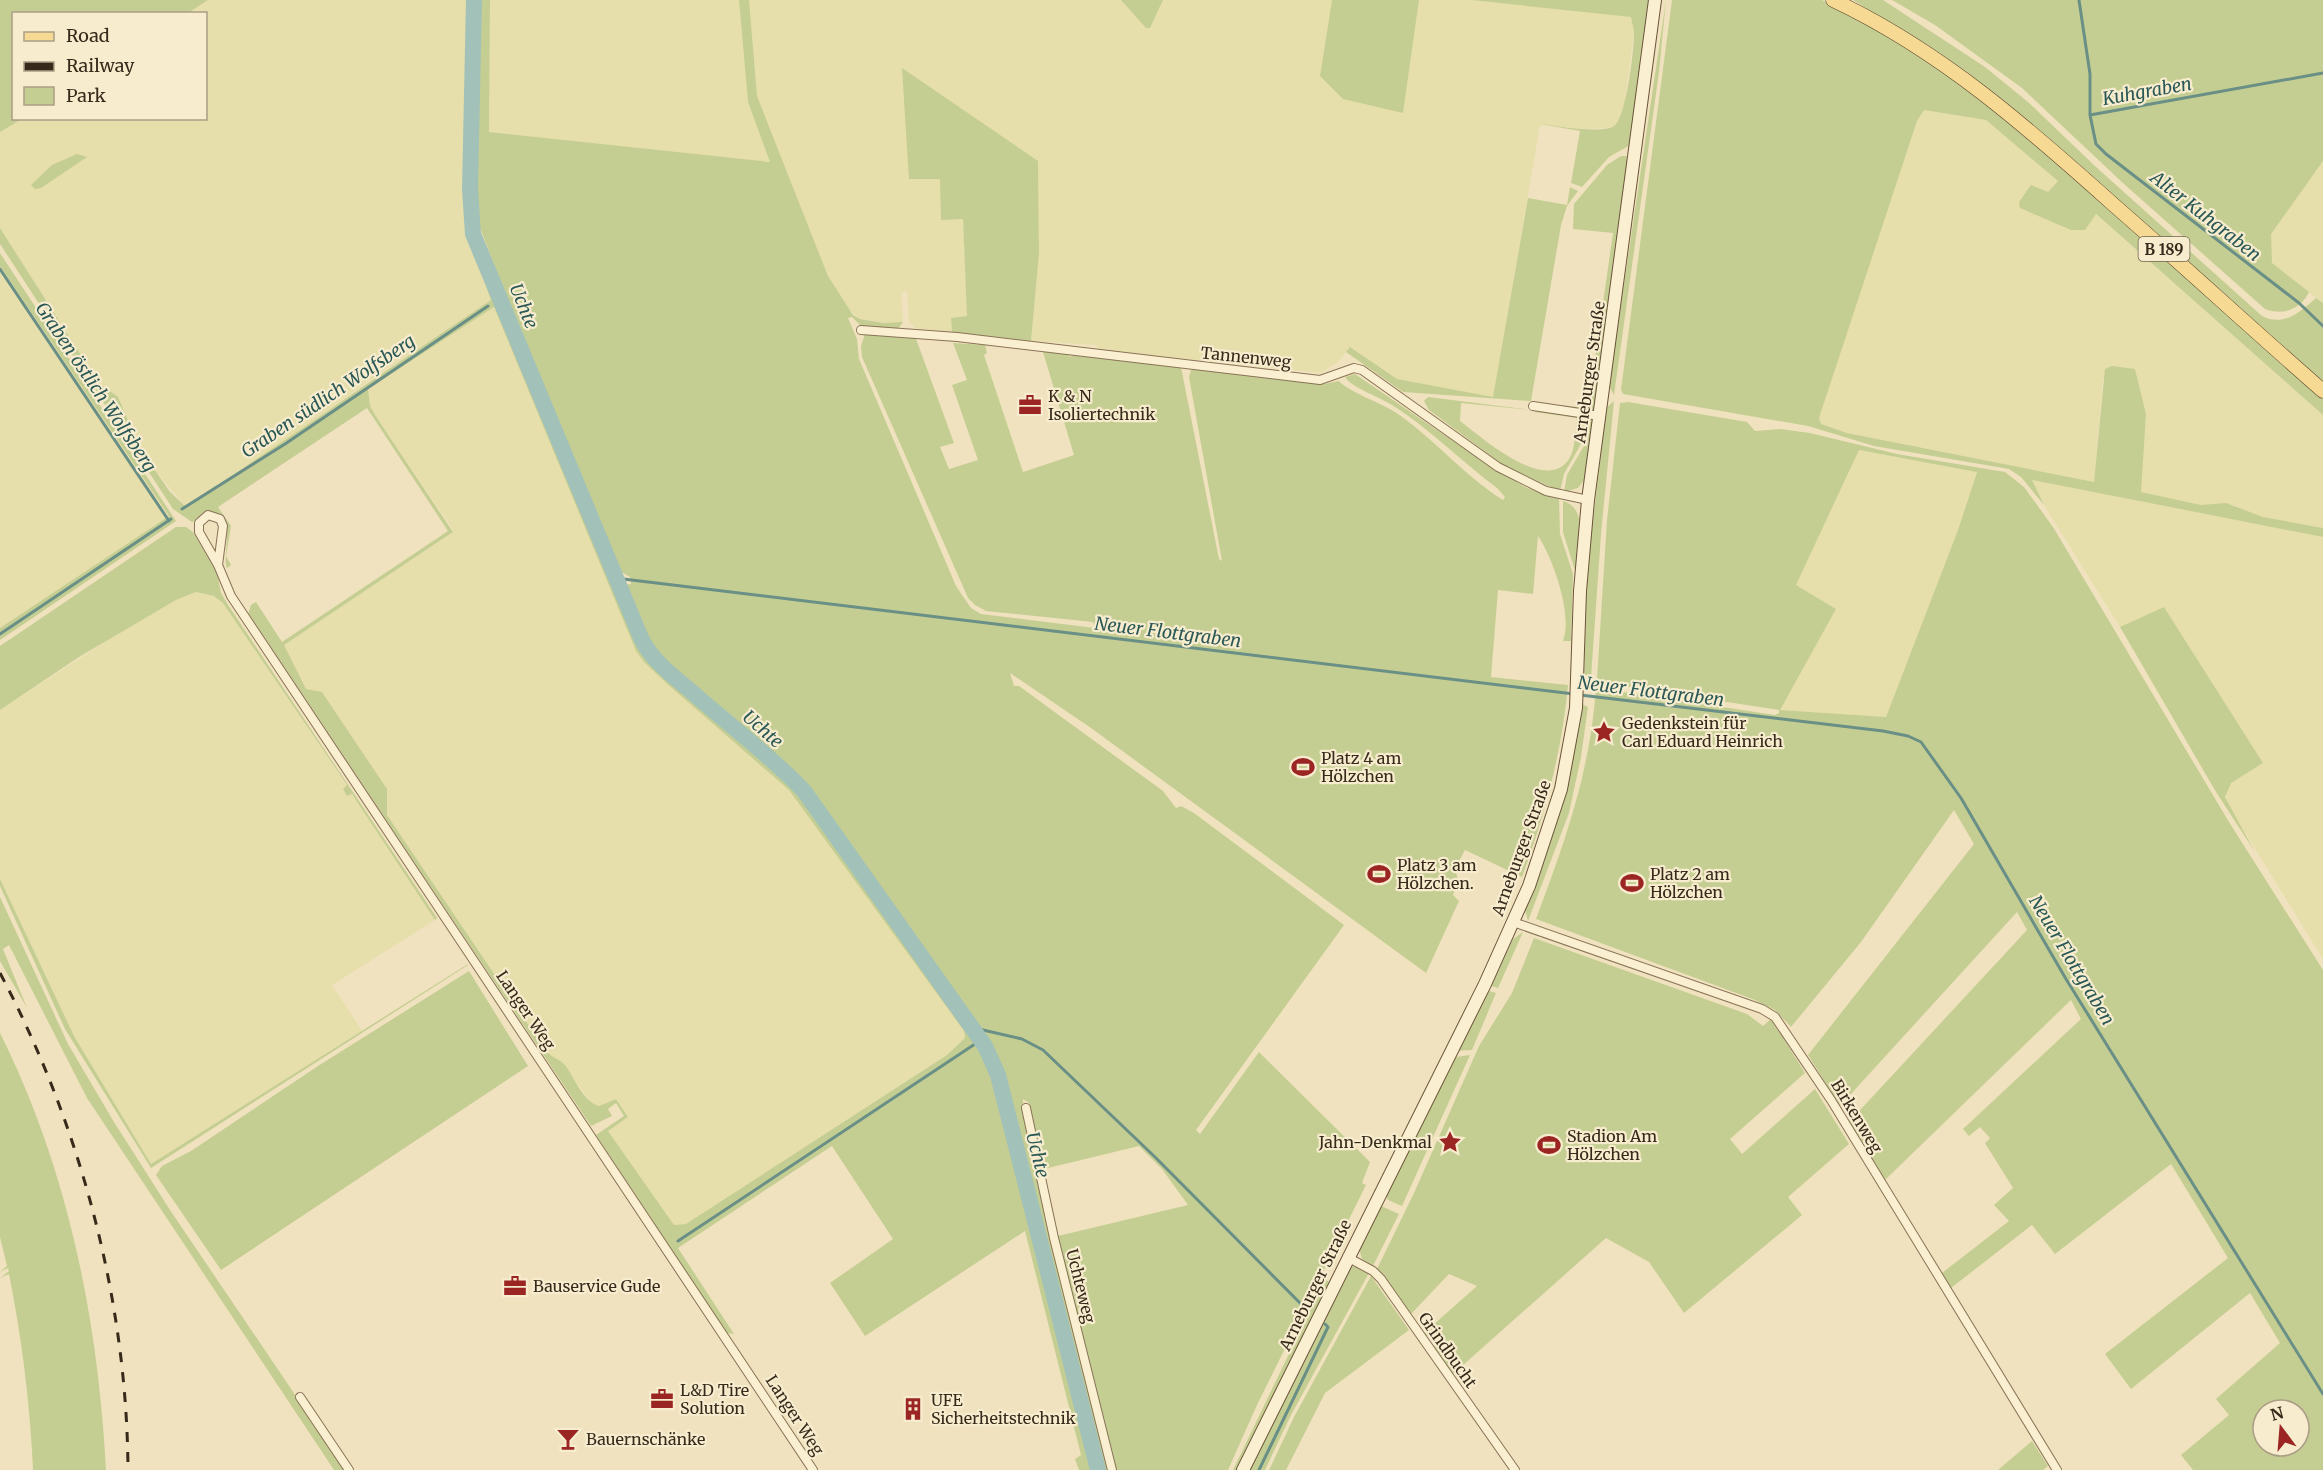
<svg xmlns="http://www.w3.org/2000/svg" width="2323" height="1470" font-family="Merriweather,serif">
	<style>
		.farmland { fill: #e6deab }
		.green { fill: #c5ce92; fill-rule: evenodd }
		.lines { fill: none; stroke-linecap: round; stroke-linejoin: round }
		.stream { stroke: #698f86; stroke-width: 3 }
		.river { stroke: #a2c1b8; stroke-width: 16 }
		.street-casing { stroke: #897256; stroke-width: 10 }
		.secondary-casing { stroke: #6a5339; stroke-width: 14 }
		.primary-casing { stroke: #56402b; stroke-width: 15 }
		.street { stroke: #faefd1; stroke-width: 8 }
		.secondary { stroke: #faefd1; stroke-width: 12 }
		.primary { stroke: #f6d993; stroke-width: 14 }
		.rail { stroke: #372a1b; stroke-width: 3; stroke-dasharray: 10 10; stroke-linecap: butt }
		.labels { text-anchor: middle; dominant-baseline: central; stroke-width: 4.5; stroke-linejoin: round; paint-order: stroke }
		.shield { fill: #f7ecce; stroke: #716451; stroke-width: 1.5 }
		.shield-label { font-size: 15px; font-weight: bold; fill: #372a1b }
		.street-label { font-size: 16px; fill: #372a1b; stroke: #f7ecce }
		.poi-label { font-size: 16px; fill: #372a1b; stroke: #f7ecce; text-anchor: start }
		.water-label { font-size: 18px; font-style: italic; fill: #2a5856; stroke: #f7ecce }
	</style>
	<rect width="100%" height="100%" fill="#f0e2be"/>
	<path class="farmland" d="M208,0H466L464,214L467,234L491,300L364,384L270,451L185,506L154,469L140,448L123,409L98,382L0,228V132L22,119L206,118V14L188,13Z
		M490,0H739L748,102L771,162L489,132Z
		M749,0H1121L1146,28H1150L1163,0H1332L1320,76L1403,113L1419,0H1471L1631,16L1634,34L1624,106L1617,123L1613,127L1587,129L1540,125L1493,398L1397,379L1350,347L1338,362L1321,373L1098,350L1096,345L1031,341L1039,254L1038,161L909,179H940L963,218L967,316L951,318L952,332L915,328L909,321L907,291L901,292L903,322L896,324L860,319L846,307L828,276L757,96Z
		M1924,110L1986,120L2058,181L2048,192L2095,214L2323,415V528L2263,517L2242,511L2234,505H2201L2140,492L2146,414L2135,369L2103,379L2094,482L1847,433L1820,424L1819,418L1848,328L1917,121Z
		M2323,161V303L2272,263L2270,234Z
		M0,266L169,516L0,628Z
		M494,307L636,651L645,663L665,682L789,790L964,1031L965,1038L947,1055L686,1224L674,1225L608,1131L628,1117L616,1099L599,1106L591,1103L563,1063L554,1060L546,1051L387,815V789L322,692L306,689L283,645L451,534L452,528L375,415L370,406L368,389Z
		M1859,450L1977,471L1958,530L1886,717L1779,710L1836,609L1796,585Z
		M2031,480L2323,537V959L2227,803L2226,790L2231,783L2263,763L2164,607L2120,627L2044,505Z
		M196,592L214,596L223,603L347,786V796L352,794L435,920L332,985L362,1031L151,1164L74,1036L0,879V710L119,633L176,600Z"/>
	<path class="green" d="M0,0H208L188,13L14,14V118L22,119L0,132Z
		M466,0H470L467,212L470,235L638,641L649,658L678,684L798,789L860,875L864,871L793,773L657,656L647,642L622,585L631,584L630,577L618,570L610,551L545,398L477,220L474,196L479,0H490L489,132L770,162L748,102L739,0H749L757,96L828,276L853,315L860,319L884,323L903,322L898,329L863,328L852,317L848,318L857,339L859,359L956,586L971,608L981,614L1095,628L1093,622L986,611L975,605L968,598L862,357L861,346L865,334L915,336L954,443L940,447L949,469L978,460L952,385L967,380L953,343L985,345L987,353L984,355L1023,472L1074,455L1043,352L1073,353L1068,357L1076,355L1181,367L1219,559L1222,561L1189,377L1191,370L1198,368L1324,384L1339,381C1347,391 1381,403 1395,412C1434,438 1463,475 1503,500L1505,497L1497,488C1461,461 1430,429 1392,405C1380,397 1352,388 1345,377L1355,374L1488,465L1527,488L1559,499L1560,534L1573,574L1571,641H1563C1573,615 1553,558 1538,536L1533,594L1498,590L1491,677L1568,685C1562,751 1545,815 1522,877L1465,850L1455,869L1458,880L1453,895L1459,901L1426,973L1091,728L1010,673L1014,686H1019L1163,791L1176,808L1181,806L1194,813L1344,925L1196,1130L1200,1134L1259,1052L1370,1162L1362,1183L1366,1185L1257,1405L1228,1470H1116L1058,1236L1188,1205L1162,1169L1139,1146L1044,1169L1029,1103L1023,1099L1024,1122L1040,1178L1063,1292L1108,1470H1079L1075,1459L1081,1455L1025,1231L865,1336L830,1283L893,1239L832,1146L678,1248L734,1334L727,1333L596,1135L624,1116L616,1103L608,1109L612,1116L591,1126L248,614L251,605L256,602L282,642L448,531L367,408L218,507L231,526L226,556L231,565L227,568C221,558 239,505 210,514C204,516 199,520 192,522L173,509L0,244V228L98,382L118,397L140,448L170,492L185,506C288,440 388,368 491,300L467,234L464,214ZM494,307L636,651L645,663L665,682L789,790L964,1031L965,1038L947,1055L686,1224L674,1225L608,1131L628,1117L616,1099L599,1106C583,1102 575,1078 565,1065C560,1059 552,1058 546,1051L387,815V789L322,692L306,689L284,645L453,532L375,415L370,406L368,389Z
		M1121,0H1163L1150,28H1146Z
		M1332,0H1419L1403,113L1343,99L1320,76Z
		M1471,0H1649L1630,145L1609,157L1582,187L1571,183L1580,131L1540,124C1556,126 1602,134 1614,126C1626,119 1634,50 1634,35C1634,29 1632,23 1631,17Z
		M1666,0L1659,72L1614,395L1609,386Z
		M1672,0H1822L1896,39L1990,104L2323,399V415L2096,214L2085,230H2071L2020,208L2019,202L2031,185L2048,192L2058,181L1986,120L1924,110L1917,121L1819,418L1821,424L1847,433L2094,482L2105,369L2112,366L2135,369L2146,414L2141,492L2201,505L2226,503L2263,517L2323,528V537L2032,480L2044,505L2021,477L2009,469L1874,446L1808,426L1623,394L1621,390Z
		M1853,0H1883L1985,67L2028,102L2096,167L2262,316C2284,327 2300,312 2316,298L2323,303V383L2055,145L1992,92L1946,58Z
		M1892,0H2323V161L2271,234L2272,263L2309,292C2301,309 2283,316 2265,309L2124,184L2022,88L1935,25Z
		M902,68L1038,161L1039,254L1031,341L952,332L951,318L967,316L963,219L941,220L940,179H909Z
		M77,154L87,157L41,188L35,189L31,185L52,165Z
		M1621,156H1626L1629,160L1596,408L1588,412L1562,407L1561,405L1588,408L1613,233L1573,229L1574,204L1607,165Z
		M1570,187L1578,191L1567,206L1561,225L1531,401L1403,392L1346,352L1350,347L1397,379L1493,397L1528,198L1567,205Z
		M0,253L176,521L0,640V628L169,516L0,266Z
		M1428,397L1532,410L1461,403L1460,421C1480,436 1546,495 1569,459C1576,448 1575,430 1577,418L1535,412L1536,410L1587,417L1581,444L1564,474L1560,491L1506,467L1429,410L1424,401Z
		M1614,401L1601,534L1591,678L1584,679L1587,567L1607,407Z
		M1628,402L1747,422L1755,431L1780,429L1810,433L1897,454L2005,472L2024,487L2053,527L2229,822L2323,970V1470H2193L2181,1455L2229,1415L2216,1399L2280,1343L2250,1293L2131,1389L2105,1354L2228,1258L2171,1164L2055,1254L2032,1225L1951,1288L1942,1273L2009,1221L1994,1205L2013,1188L1985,1143L1990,1138L1980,1127L1969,1136L1963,1129L2081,1019L2071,1000L1885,1180L1871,1157L1874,1150L1868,1142L1863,1143L1849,1122L2027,930L2017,912L1840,1106L1808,1055L1974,844L1954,810L1861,942L1791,1027L1775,1010L1755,1000L1536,919C1565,841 1590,773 1596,688L1775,715L1779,713V710L1603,683L1597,679L1607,520L1620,403ZM1859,450L1977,472L1958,530L1886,717L1780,710L1836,609L1796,585ZM2263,1410H2299V1446H2263Z
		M1590,419L1594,424L1586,478L1578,488L1564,492L1567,475L1585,444Z
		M1563,501C1591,509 1577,552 1576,574L1563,532Z
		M176,527H186L193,532L217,572L221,593L228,605L437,918L435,920L352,794L347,796L343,789L347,785L223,603L214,596L196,592L176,600L79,657L0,710V646Z
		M2164,607L2263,763L2231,783L2225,797L2255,852L2216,792L2120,627Z
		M1582,704L1588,707L1581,757L1569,813L1528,921L1525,910L1560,810Z
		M0,879L74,1036L151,1164L468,964V965L151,1168L65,1029L0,886Z
		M0,897L68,1044L114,1122L170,1210L346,1470H334L87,1098L9,945L3,949L27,1008L0,961Z
		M1523,932L1498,988L1491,986L1513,939Z
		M1534,938L1747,1014L1763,1026L1771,1019L1805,1073L1730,1139L1742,1154L1815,1089L1849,1144L1788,1197L1802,1215L1684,1313L1649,1262L1606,1238L1453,1374L1433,1347L1439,1341L1434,1336H1426L1424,1333L1477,1286L1449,1274L1411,1314L1377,1269L1414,1193L1479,1046L1512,993Z
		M469,971L528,1066L221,1270L156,1175L162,1166L191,1151L318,1066Z
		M1489,991L1496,993L1472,1050L1455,1051Z
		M0,1033C68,1169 98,1319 106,1470H33C30,1404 22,1339 9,1274L0,1278L9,1271L8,1268L0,1272L7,1266L0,1237Z
		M1470,1055L1402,1206L1388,1200L1385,1194L1447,1066L1451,1067L1456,1057Z
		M1381,1206L1399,1214L1373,1266L1362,1259L1359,1249Z
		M1354,1266L1369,1273L1291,1415L1265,1470H1249L1346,1269Z
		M1371,1276L1409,1330L1325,1393L1286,1470H1269L1294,1417Z
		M1325,1279L1329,1282L1238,1470H1233Z
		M2032,1441L2048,1466L2043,1470H1998Z"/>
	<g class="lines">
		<path class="stream" d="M2079,0L2090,74V115L2323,73
			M2090,115L2096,144L2106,154L2299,303L2323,326
			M0,269L169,521
			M497,300L500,298
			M182,509L285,444L488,306
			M615,578L1574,694
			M0,634L171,519
			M1580,695L1883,731L1908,736L1921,742L1961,798L2066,979L2323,1394
			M974,1028L1022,1039L1043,1050L1155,1157L1301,1304
			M678,1241L981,1040
			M1259,1470L1328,1327L1325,1324"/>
		<path class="river" d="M474,0L470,189L473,234L641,638C652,661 673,676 692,692C729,725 770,755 804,791L985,1046L998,1075L1098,1470"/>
		<g class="street-casing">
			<path id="street" d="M861,330L957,337L1320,380L1354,368L1362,370L1498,467L1546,491L1588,500
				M1533,406L1600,416
				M218,565L223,526L220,519L208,515L199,523V532L218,565L231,596L813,1470
				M1513,922L1762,1009L1775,1017L1831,1100L2057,1470
				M1026,1108L1054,1238L1112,1470
				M1347,1257L1373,1271L1381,1279L1515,1470
				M300,1397L349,1470"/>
		</g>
		<g class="secondary-casing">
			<path id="secondary" d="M1243,1470L1485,984L1529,886L1561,789L1576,708L1580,591L1588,500L1655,0"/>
		</g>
		<g class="primary-casing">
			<path id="primary" d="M1833,0C1941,51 2027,127 2115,206C2185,267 2253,330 2323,391"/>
		</g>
		<use href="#street" class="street"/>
		<use href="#secondary" class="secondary"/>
		<use href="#primary" class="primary"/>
		<path class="rail" d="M0,973C80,1124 127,1299 128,1470"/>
	</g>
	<defs>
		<g id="office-bare" transform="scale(1.8)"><path d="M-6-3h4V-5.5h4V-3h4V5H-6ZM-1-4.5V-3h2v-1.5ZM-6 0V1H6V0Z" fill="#9a2523" stroke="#f7ecce" stroke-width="2.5" paint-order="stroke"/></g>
		<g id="sight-bare" transform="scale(1.8)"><path d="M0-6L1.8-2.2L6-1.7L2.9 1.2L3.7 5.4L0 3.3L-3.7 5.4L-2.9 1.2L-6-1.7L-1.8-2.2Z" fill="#9a2523" stroke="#f7ecce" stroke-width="2.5" paint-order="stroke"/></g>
		<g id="stadium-bare" transform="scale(1.8)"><path d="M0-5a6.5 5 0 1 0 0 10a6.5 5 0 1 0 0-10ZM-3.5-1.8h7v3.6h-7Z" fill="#9a2523" stroke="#f7ecce" stroke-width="2.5" paint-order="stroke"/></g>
		<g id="building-bare" transform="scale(1.8)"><path d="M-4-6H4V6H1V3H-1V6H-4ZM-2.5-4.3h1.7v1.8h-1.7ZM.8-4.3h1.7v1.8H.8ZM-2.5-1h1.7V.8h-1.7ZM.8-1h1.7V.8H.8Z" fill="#9a2523" stroke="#f7ecce" stroke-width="2.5" paint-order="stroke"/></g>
		<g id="bar-bare" transform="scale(1.8)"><path d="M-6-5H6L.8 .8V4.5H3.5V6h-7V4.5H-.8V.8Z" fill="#9a2523" stroke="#f7ecce" stroke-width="2.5" paint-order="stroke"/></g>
	</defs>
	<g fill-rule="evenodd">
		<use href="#office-bare" x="1030" y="405"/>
		<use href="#sight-bare" x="1604" y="732"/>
		<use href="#stadium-bare" x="1303" y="767"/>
		<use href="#stadium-bare" x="1379" y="874"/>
		<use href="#stadium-bare" x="1632" y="883"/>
		<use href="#sight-bare" x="1450" y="1142"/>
		<use href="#stadium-bare" x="1549" y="1145"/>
		<use href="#office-bare" x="515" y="1286"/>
		<use href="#office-bare" x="662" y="1399"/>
		<use href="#building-bare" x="913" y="1409"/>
		<use href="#bar-bare" x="568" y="1439"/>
	</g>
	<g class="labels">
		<rect class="shield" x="2138.5" y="237" width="51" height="24" rx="4.5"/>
		<g class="shield-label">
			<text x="2164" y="249">B 189</text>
		</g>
		<g class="street-label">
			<text transform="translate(1246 357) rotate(6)">Tannenweg</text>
			<text transform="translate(1589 372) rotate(-82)">Arneburger Straße</text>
			<text transform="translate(1521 848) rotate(-70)">Arneburger Straße</text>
			<text transform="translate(526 1010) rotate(56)">Langer Weg</text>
			<text transform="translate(1857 1116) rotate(59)">Birkenweg</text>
			<text transform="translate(1315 1285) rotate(-64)">Arneburger Straße</text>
			<text transform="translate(1081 1286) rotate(76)">Uchteweg</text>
			<text transform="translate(1448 1350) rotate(55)">Grindbucht</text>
			<text transform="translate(795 1415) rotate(57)">Langer Weg</text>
		</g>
		<g class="poi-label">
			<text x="1048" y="396">K &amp; N<tspan x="1048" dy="18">Isoliertechnik</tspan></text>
			<text x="1622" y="723">Gedenkstein für<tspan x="1622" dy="18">Carl Eduard Heinrich</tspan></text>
			<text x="1321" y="758">Platz 4 am<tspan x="1321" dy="18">Hölzchen</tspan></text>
			<text x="1397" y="865">Platz 3 am<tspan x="1397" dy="18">Hölzchen.</tspan></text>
			<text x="1650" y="874">Platz 2 am<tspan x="1650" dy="18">Hölzchen</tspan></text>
			<text x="1567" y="1136">Stadion Am<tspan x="1567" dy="18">Hölzchen</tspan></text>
			<text x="1432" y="1142" text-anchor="end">Jahn-Denkmal</text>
			<text x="533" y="1286">Bauservice Gude</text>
			<text x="680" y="1390">L&amp;D Tire<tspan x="680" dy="18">Solution</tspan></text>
			<text x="931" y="1400">UFE<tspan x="931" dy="18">Sicherheitstechnik</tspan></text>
			<text x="586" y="1439">Bauernschänke</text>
		</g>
		<g class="water-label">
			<text transform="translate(2147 91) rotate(-10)">Kuhgraben</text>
			<text transform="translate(2206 216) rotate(38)">Alter Kuhgraben</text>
			<text transform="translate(524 306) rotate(68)">Uchte</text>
			<text transform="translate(96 387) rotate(56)">Graben östlich Wolfsberg</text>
			<text transform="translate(328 396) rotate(-34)">Graben südlich Wolfsberg</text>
			<text transform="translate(1168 632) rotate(7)">Neuer Flottgraben</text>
			<text transform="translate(1651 691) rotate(7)">Neuer Flottgraben</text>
			<text transform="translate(763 729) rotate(41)">Uchte</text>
			<text transform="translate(2072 960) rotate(59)">Neuer Flottgraben</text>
			<text transform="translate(1038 1155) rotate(76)">Uchte</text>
		</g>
	</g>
	<rect x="12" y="12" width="195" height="108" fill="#f7ecce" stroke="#aa9e86" stroke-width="1.5"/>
	<rect x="24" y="32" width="30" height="9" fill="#f6d993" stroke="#aa9e86" stroke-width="1.5"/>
	<text x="66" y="42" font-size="18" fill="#372a1b">Road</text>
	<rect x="24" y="62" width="30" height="9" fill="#372a1b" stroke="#aa9e86" stroke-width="1.5"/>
	<text x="66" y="72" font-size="18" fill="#372a1b">Railway</text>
	<rect x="24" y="87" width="30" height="18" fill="#c5ce92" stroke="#aa9e86" stroke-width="1.5"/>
	<text x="66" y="102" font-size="18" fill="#372a1b">Park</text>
	<g transform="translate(2281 1428) rotate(344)"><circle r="28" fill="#f7ecce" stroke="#aa9e86" stroke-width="1.5"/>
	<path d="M0-4.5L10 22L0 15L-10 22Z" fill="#9a2523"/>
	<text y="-9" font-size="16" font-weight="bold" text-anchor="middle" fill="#372a1b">N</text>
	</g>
</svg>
